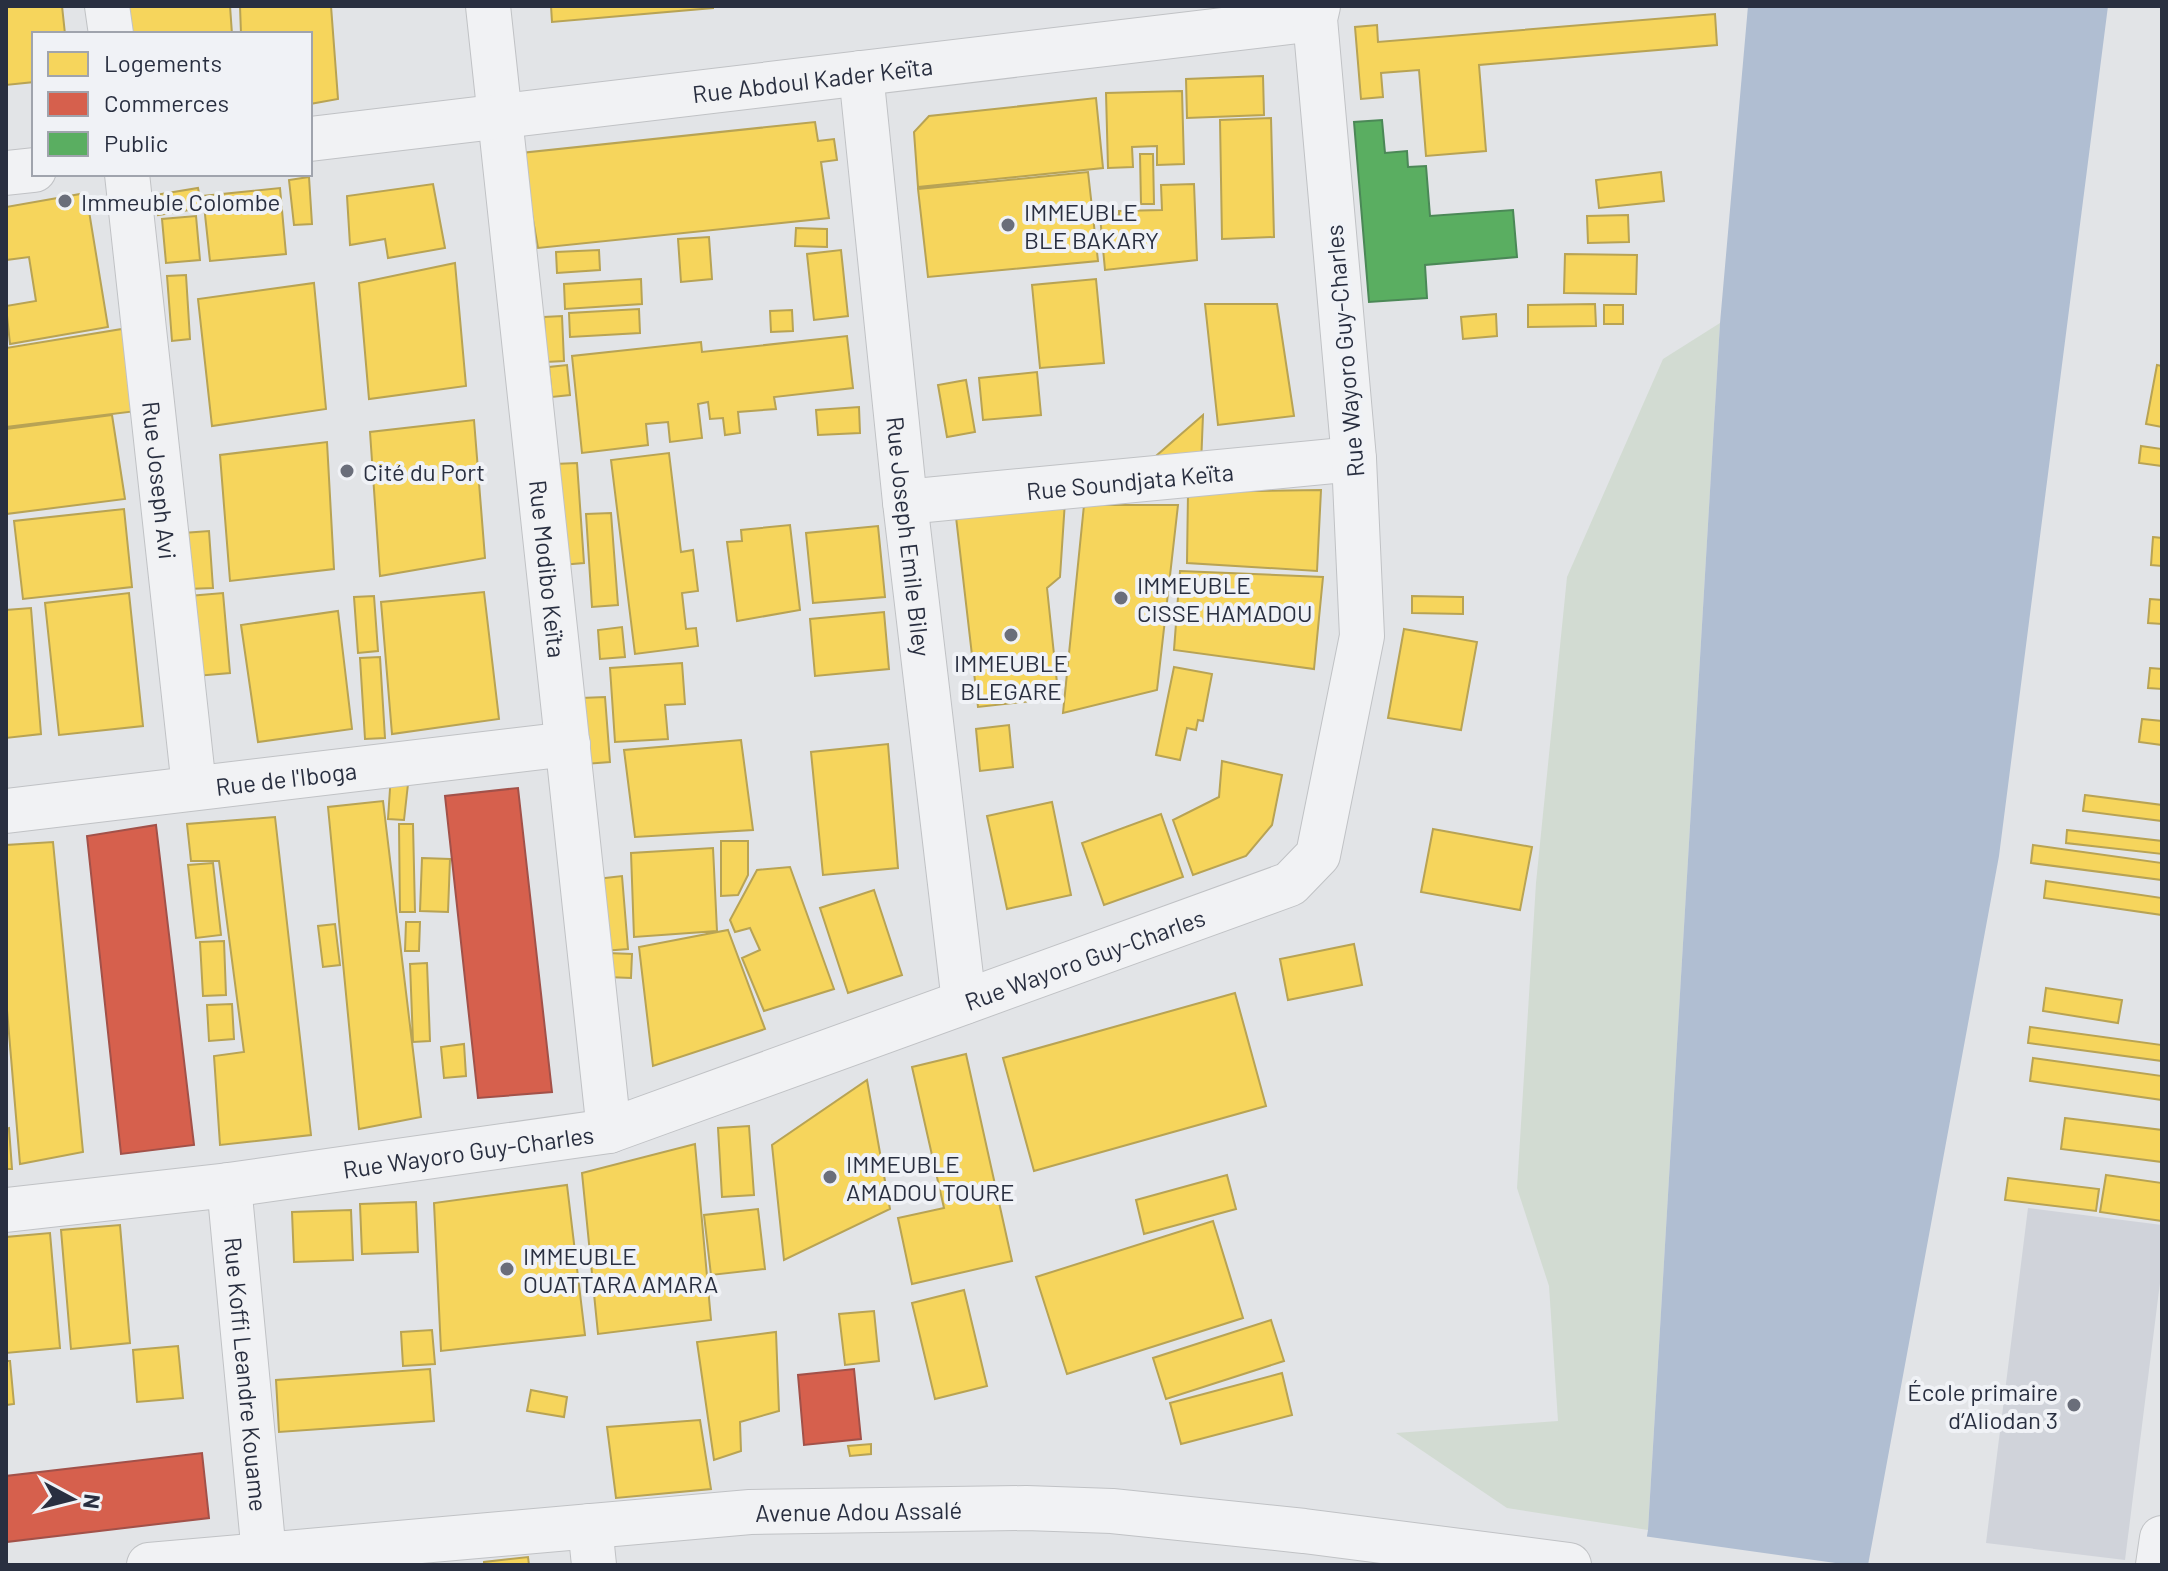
<svg xmlns="http://www.w3.org/2000/svg" width="2168" height="1571" font-family="Barlow,sans-serif">
	<style>
		.built { fill: #d0d3da }
		.green { fill: #d2dbd2 }
		.water { fill: #b0bed2 }
		.pier { fill: #e2e4e7 }
		.homes { fill: #f6d55c; stroke: #b8a354; stroke-width: 2 }
		.shops { fill: #d6604d; stroke: #a25149; stroke-width: 2 }
		.public { fill: #5aae61; stroke: #4b8857; stroke-width: 2 }
		.lines { fill: none; stroke-linecap: round; stroke-linejoin: round }
		.minor-casing { stroke: #c0c2c5; stroke-width: 46 }
		.minor { stroke: #f1f2f4; stroke-width: 44 }
		.poi-dot { fill: #6a6e7a; stroke: #f0f2f6; stroke-width: 3 }
		.labels { text-anchor: middle; dominant-baseline: central; stroke-width: 8; stroke-linejoin: round; paint-order: stroke }
		.street-label { font-size: 24px; fill: #292f40; stroke: #f0f2f6 }
		.poi-label { font-size: 24px; fill: #292f40; stroke: #f0f2f6; text-anchor: start }
	</style>
	<rect width="100%" height="100%" fill="#e2e4e7"/>
	<path class="built" d="M2028,1208L2162,1225V1267L2125,1560L1986,1543Z"/>
	<path class="green" d="M1720,323L1648,1530L1507,1508L1396,1433L1558,1421L1549,1286L1517,1188L1536,883L1567,577L1663,359Z"/>
	<path class="water" d="M1748,6H2108L1999,856L1868,1565H1642L1648,1530L1720,323Z"/>
	<path class="pier" d="M1643,1536L1850,1565H1638Z"/>
	<path class="homes" d="M6,6H62L65,34H34V82L6,85Z
		M121,6H230L232,34H123Z
		M240,6H331L338,99L310,104V34H241Z
		M551,6H713V8L552,22Z
		M1715,14L1717,45L1479,65L1486,151L1426,156L1419,70L1381,73L1383,97L1361,99L1355,27L1377,25L1378,42Z
		M1263,76L1264,115L1187,118L1186,79Z
		M1182,91L1184,164L1157,165V146L1132,147L1133,167L1108,168L1106,93Z
		M1096,98L1103,168L918,187L914,132L929,116Z
		M1271,118L1274,237L1222,239L1220,120Z
		M815,122L818,141L834,139L837,160L821,162L829,218L538,248L521,153Z
		M1140,154H1153L1154,204H1141Z
		M1088,172L1098,261L928,277L918,189Z
		M1661,172L1664,201L1599,208L1596,180Z
		M309,177L312,224L294,225L289,180Z
		M433,184L445,248L388,258L385,239L350,245L347,196Z
		M1194,184L1197,260L1105,270L1100,216L1119,215V211L1162,210L1161,185Z
		M198,188L202,208L158,215L155,195Z
		M280,188L286,254L210,261L203,196Z
		M86,193L108,327L10,344L6,306L36,301L29,257L6,260V207Z
		M1628,215L1629,242L1588,243L1587,216Z
		M196,216L200,260L166,263L162,219Z
		M796,228L827,229V247L795,246Z
		M709,237L712,279L681,282L678,239Z
		M599,250L600,270L557,273L556,252Z
		M841,250L848,316L814,320L807,254Z
		M1565,254L1637,255L1636,294L1564,293Z
		M455,263L466,386L369,399L359,283Z
		M186,275L190,339L172,341L167,276Z
		M641,279L642,304L565,309L564,284Z
		M1096,279L1104,363L1040,368L1032,285Z
		M314,283L326,409L212,426L198,299Z
		M1205,304H1277L1294,416L1218,425Z
		M1595,304L1596,326L1528,327V305Z
		M1604,305H1623V324H1604Z
		M639,309L640,333L570,337L569,313Z
		M792,310L793,331L771,332L770,311Z
		M1496,314L1497,336L1463,339L1461,317Z
		M562,316L564,361L546,362L544,317Z
		M128,328L137,411L6,427V348Z
		M847,336L853,388L774,397L776,409L738,412L740,433L725,435L723,418L710,419L708,402L698,404L702,438L670,442L668,422L646,424L648,445L582,453L572,356L701,342L702,352Z
		M567,365L570,395L552,397L549,367Z
		M2157,365L2162,366V427L2146,424Z
		M1037,372L1041,415L983,420L979,378Z
		M966,380L975,432L947,437L938,385Z
		M859,407L860,433L818,435L816,410Z
		M112,415L125,499L6,514V429Z
		M1203,415L1201,465L1156,456Z
		M474,420L485,558L380,576L370,432Z
		M327,442L334,569L230,581L220,455Z
		M2141,446L2162,449V466L2139,463Z
		M669,453L681,552L693,550L698,591L682,593L686,629L696,628L698,646L635,654L611,460Z
		M577,463L584,563L561,565L554,464Z
		M1321,490L1317,571L1187,563L1188,492Z
		M1065,501L1060,577L1047,588L1057,683L1049,684L1051,699L978,707L956,517Z
		M1084,505H1178L1157,690L1063,713Z
		M124,509L132,587L23,599L14,521Z
		M611,513L618,605L592,607L586,514Z
		M790,525L800,610L737,621L727,542L742,541L741,530Z
		M878,526L885,597L813,603L806,533Z
		M209,531L213,588L187,589L183,533Z
		M2153,537L2162,538V566L2151,565Z
		M1180,571L1323,577L1314,669L1174,650Z
		M484,592L499,719L392,734L381,602Z
		M129,593L143,726L59,735L45,603Z
		M223,593L230,673L196,676L189,596Z
		M374,596L378,651L358,653L354,597Z
		M1412,596L1463,597V614L1412,613Z
		M2150,599L2162,600V624L2148,623Z
		M31,608L41,734L6,738V610Z
		M338,611L352,729L258,742L241,625Z
		M884,612L889,669L815,676L810,619Z
		M622,627L625,657L600,659L598,630Z
		M1404,629L1477,642L1461,730L1388,718Z
		M380,657L385,738L365,739L360,658Z
		M682,663L685,704L665,705L668,739L615,742L610,668Z
		M1174,667L1212,674L1203,721L1198,720L1196,730L1187,728L1180,760L1156,755Z
		M2150,668L2162,669V689L2148,688Z
		M605,697L610,762L585,764L581,698Z
		M2142,719L2162,721V745L2139,742Z
		M1009,725L1013,767L980,771L976,729Z
		M741,740L753,830L635,837L624,750Z
		M888,744L898,868L823,875L811,752Z
		M1222,761L1282,775L1272,825L1246,856L1193,875L1173,820L1219,797Z
		M391,774L409,775L404,820L388,819Z
		M2085,795L2162,805V821L2083,811Z
		M383,801L421,1117L359,1129L328,807Z
		M1052,802L1071,895L1007,909L987,816Z
		M1161,814L1183,877L1104,905L1082,843Z
		M275,817L311,1135L220,1145L214,1056L244,1052L219,861H191L187,824Z
		M399,824H413L415,912H400Z
		M1433,829L1532,847L1520,910L1421,892Z
		M2067,830L2162,841V854L2066,843Z
		M721,841H748V875L738,895L721,896Z
		M53,842L83,1152L20,1164L6,998V845Z
		M2033,845L2162,863V880L2031,863Z
		M713,848L717,931L634,937L631,853Z
		M422,858L450,859L448,912L420,911Z
		M213,863L221,935L196,938L188,865Z
		M790,867L834,989L764,1011L742,958L760,950L750,928L735,932L730,920L757,870Z
		M622,876L628,949L603,951L597,879Z
		M2046,881L2162,898V915L2044,898Z
		M874,890L902,975L848,993L820,908Z
		M406,922H420L419,951H405Z
		M335,924L340,965L323,967L318,926Z
		M728,930L765,1029L653,1066L639,947Z
		M224,941L226,995L203,996L200,942Z
		M1354,944L1362,985L1288,1000L1280,959Z
		M607,953L632,954L631,978L607,977Z
		M427,963L430,1041L413,1042L410,964Z
		M2046,988L2122,1000L2118,1023L2043,1011Z
		M1235,993L1266,1106L1034,1171L1003,1058Z
		M232,1004L234,1039L209,1041L207,1005Z
		M2030,1027L2162,1045V1061L2028,1043Z
		M464,1044L466,1076L444,1078L441,1047Z
		M966,1054L1012,1261L912,1284L898,1218L944,1208L912,1067Z
		M2033,1058L2162,1076V1100L2030,1081Z
		M867,1080L890,1209L784,1260L772,1145Z
		M2065,1118L2162,1130V1162L2061,1149Z
		M749,1126L754,1195L722,1197L718,1128Z
		M9,1128L12,1169H6V1129Z
		M695,1144L711,1320L598,1334L582,1173Z
		M1227,1175L1236,1209L1144,1234L1136,1200Z
		M2106,1175L2162,1183V1221L2100,1212Z
		M2008,1178L2099,1189L2096,1211L2005,1200Z
		M567,1185L585,1335L441,1351L434,1203Z
		M416,1202L418,1252L362,1254L360,1204Z
		M758,1209L765,1269L711,1275L704,1215Z
		M351,1210L353,1260L294,1262L292,1212Z
		M1213,1221L1243,1318L1067,1374L1036,1277Z
		M120,1225L130,1343L71,1349L61,1230Z
		M50,1233L60,1348L6,1353V1237Z
		M964,1290L987,1386L935,1399L912,1303Z
		M874,1311L879,1361L845,1365L839,1314Z
		M1271,1320L1284,1361L1166,1399L1153,1358Z
		M432,1330L435,1364L403,1366L401,1332Z
		M776,1332L779,1411L740,1422L741,1451L714,1460L697,1342Z
		M178,1346L183,1398L137,1402L133,1350Z
		M6,1361H10L14,1404L6,1405Z
		M430,1369L434,1421L279,1432L276,1380Z
		M1282,1373L1292,1415L1181,1444L1170,1403Z
		M531,1390L567,1397L564,1417L527,1411Z
		M700,1420L711,1489L616,1498L607,1427Z
		M871,1444V1454L850,1456L848,1446Z
		M528,1557L529,1565H484V1562Z"/>
	<path class="shops" d="M518,788L552,1092L478,1098L445,796Z
		M156,825L194,1145L121,1154L87,836Z
		M854,1369L861,1439L804,1445L798,1375Z
		M202,1453L209,1518L6,1542V1476Z"/>
	<path class="public" d="M1382,120L1385,153L1407,151L1408,167L1426,166L1430,216L1513,210L1517,257L1425,265L1427,298L1369,302L1354,122Z"/>
	<g class="lines">
		<g class="minor-casing">
			<g id="minor">
				<path d="M107,6L111,34"/>
				<path id="s1" d="M488,6L609,1131"/>
				<path id="s2" d="M861,73L905,502L964,1002"/>
				<path id="s3" d="M310,139L1315,19"/>
				<path d="M6,173L34,170"/>
				<path id="s4" d="M127,174L194,787"/>
				<path id="s5" d="M905,502L1354,459"/>
				<path id="s6" d="M6,811L568,744"/>
				<path id="s7" d="M229,1185L265,1565"/>
				<path id="s8" d="M6,1210L229,1185L609,1131L1290,884L1318,855L1362,636L1354,459L1315,19L1318,6"/>
				<path d="M590,1526L594,1565"/>
				<path id="s9" d="M149,1565L750,1512L1026,1508L1112,1511L1304,1531L1569,1565"/>
				<path d="M2158,1565L2162,1538"/>
			</g>
		</g>
		<use href="#minor" class="minor"/>
	</g>
	<g class="poi-dot">
		<circle cx="65" cy="201" r="8"/>
		<circle cx="1008" cy="225" r="8"/>
		<circle cx="347" cy="471" r="8"/>
		<circle cx="1121" cy="598" r="8"/>
		<circle cx="1011" cy="635" r="8"/>
		<circle cx="830" cy="1177" r="8"/>
		<circle cx="507" cy="1269" r="8"/>
		<circle cx="2074" cy="1405" r="8"/>
	</g>
	<g class="labels">
		<g class="street-label">
			<text stroke="none"><textPath href="#s3" startOffset="506">Rue Abdoul Kader Keïta</textPath></text>
			<text transform="translate(1344 351) rotate(-95)">Rue Wayoro Guy-Charles</text>
			<text stroke="none"><textPath href="#s4" startOffset="308">Rue Joseph Avi</textPath></text>
			<text stroke="none"><textPath href="#s5" startOffset="226">Rue Soundjata Keïta</textPath></text>
			<text stroke="none"><textPath href="#s2" startOffset="466">Rue Joseph Emile Biley</textPath></text>
			<text stroke="none"><textPath href="#s1" startOffset="566">Rue Modibo Keïta</textPath></text>
			<text stroke="none"><textPath href="#s6" startOffset="282">Rue de l'Iboga</textPath></text>
			<text stroke="none"><textPath href="#s8" startOffset="1114">Rue Wayoro Guy-Charles</textPath></text>
			<text stroke="none"><textPath href="#s8" startOffset="466">Rue Wayoro Guy-Charles</textPath></text>
			<text stroke="none"><textPath href="#s7" startOffset="190">Rue Koffi Leandre Kouame</textPath></text>
			<text stroke="none"><textPath href="#s9" startOffset="712">Avenue Adou Assalé</textPath></text>
		</g>
		<g class="poi-label">
			<text x="81" y="201">Immeuble Colombe</text>
			<text x="1024" y="211">IMMEUBLE<tspan x="1024" dy="28">BLE BAKARY</tspan></text>
			<text x="363" y="471">Cité du Port</text>
			<text x="1137" y="584">IMMEUBLE<tspan x="1137" dy="28">CISSE HAMADOU</tspan></text>
			<text x="1011" y="662" text-anchor="middle">IMMEUBLE<tspan x="1011" dy="28">BLEGARE</tspan></text>
			<text x="846" y="1163">IMMEUBLE<tspan x="846" dy="28">AMADOU TOURE</tspan></text>
			<text x="523" y="1255">IMMEUBLE<tspan x="523" dy="28">OUATTARA AMARA</tspan></text>
			<text x="2058" y="1391" text-anchor="end">École primaire<tspan x="2058" dy="28">d’Aliodan 3</tspan></text>
		</g>
	</g>
	<rect width="2168" height="1571" fill="none" stroke="#292f40" stroke-width="16"/>
	<rect x="32" y="32" width="280" height="144" fill="#f0f2f6" stroke="#a0a4ad" stroke-width="2"/>
	<rect x="48" y="52" width="40" height="24" fill="#f6d55c" stroke="#a0a4ad" stroke-width="2"/>
	<text x="104" y="72" font-size="24" fill="#292f40">Logements</text>
	<rect x="48" y="92" width="40" height="24" fill="#d6604d" stroke="#a0a4ad" stroke-width="2"/>
	<text x="104" y="112" font-size="24" fill="#292f40">Commerces</text>
	<rect x="48" y="132" width="40" height="24" fill="#5aae61" stroke="#a0a4ad" stroke-width="2"/>
	<text x="104" y="152" font-size="24" fill="#292f40">Public</text>
	<g transform="translate(72 1499) rotate(97)" stroke="#f0f2f6" stroke-width="6" paint-order="stroke">
	<path d="M0-6L14 30L0 20L-14 30Z" fill="#292f40"/>
	<text y="-12" font-size="22" font-weight="bold" text-anchor="middle" fill="#292f40">N</text>
	</g>
</svg>
